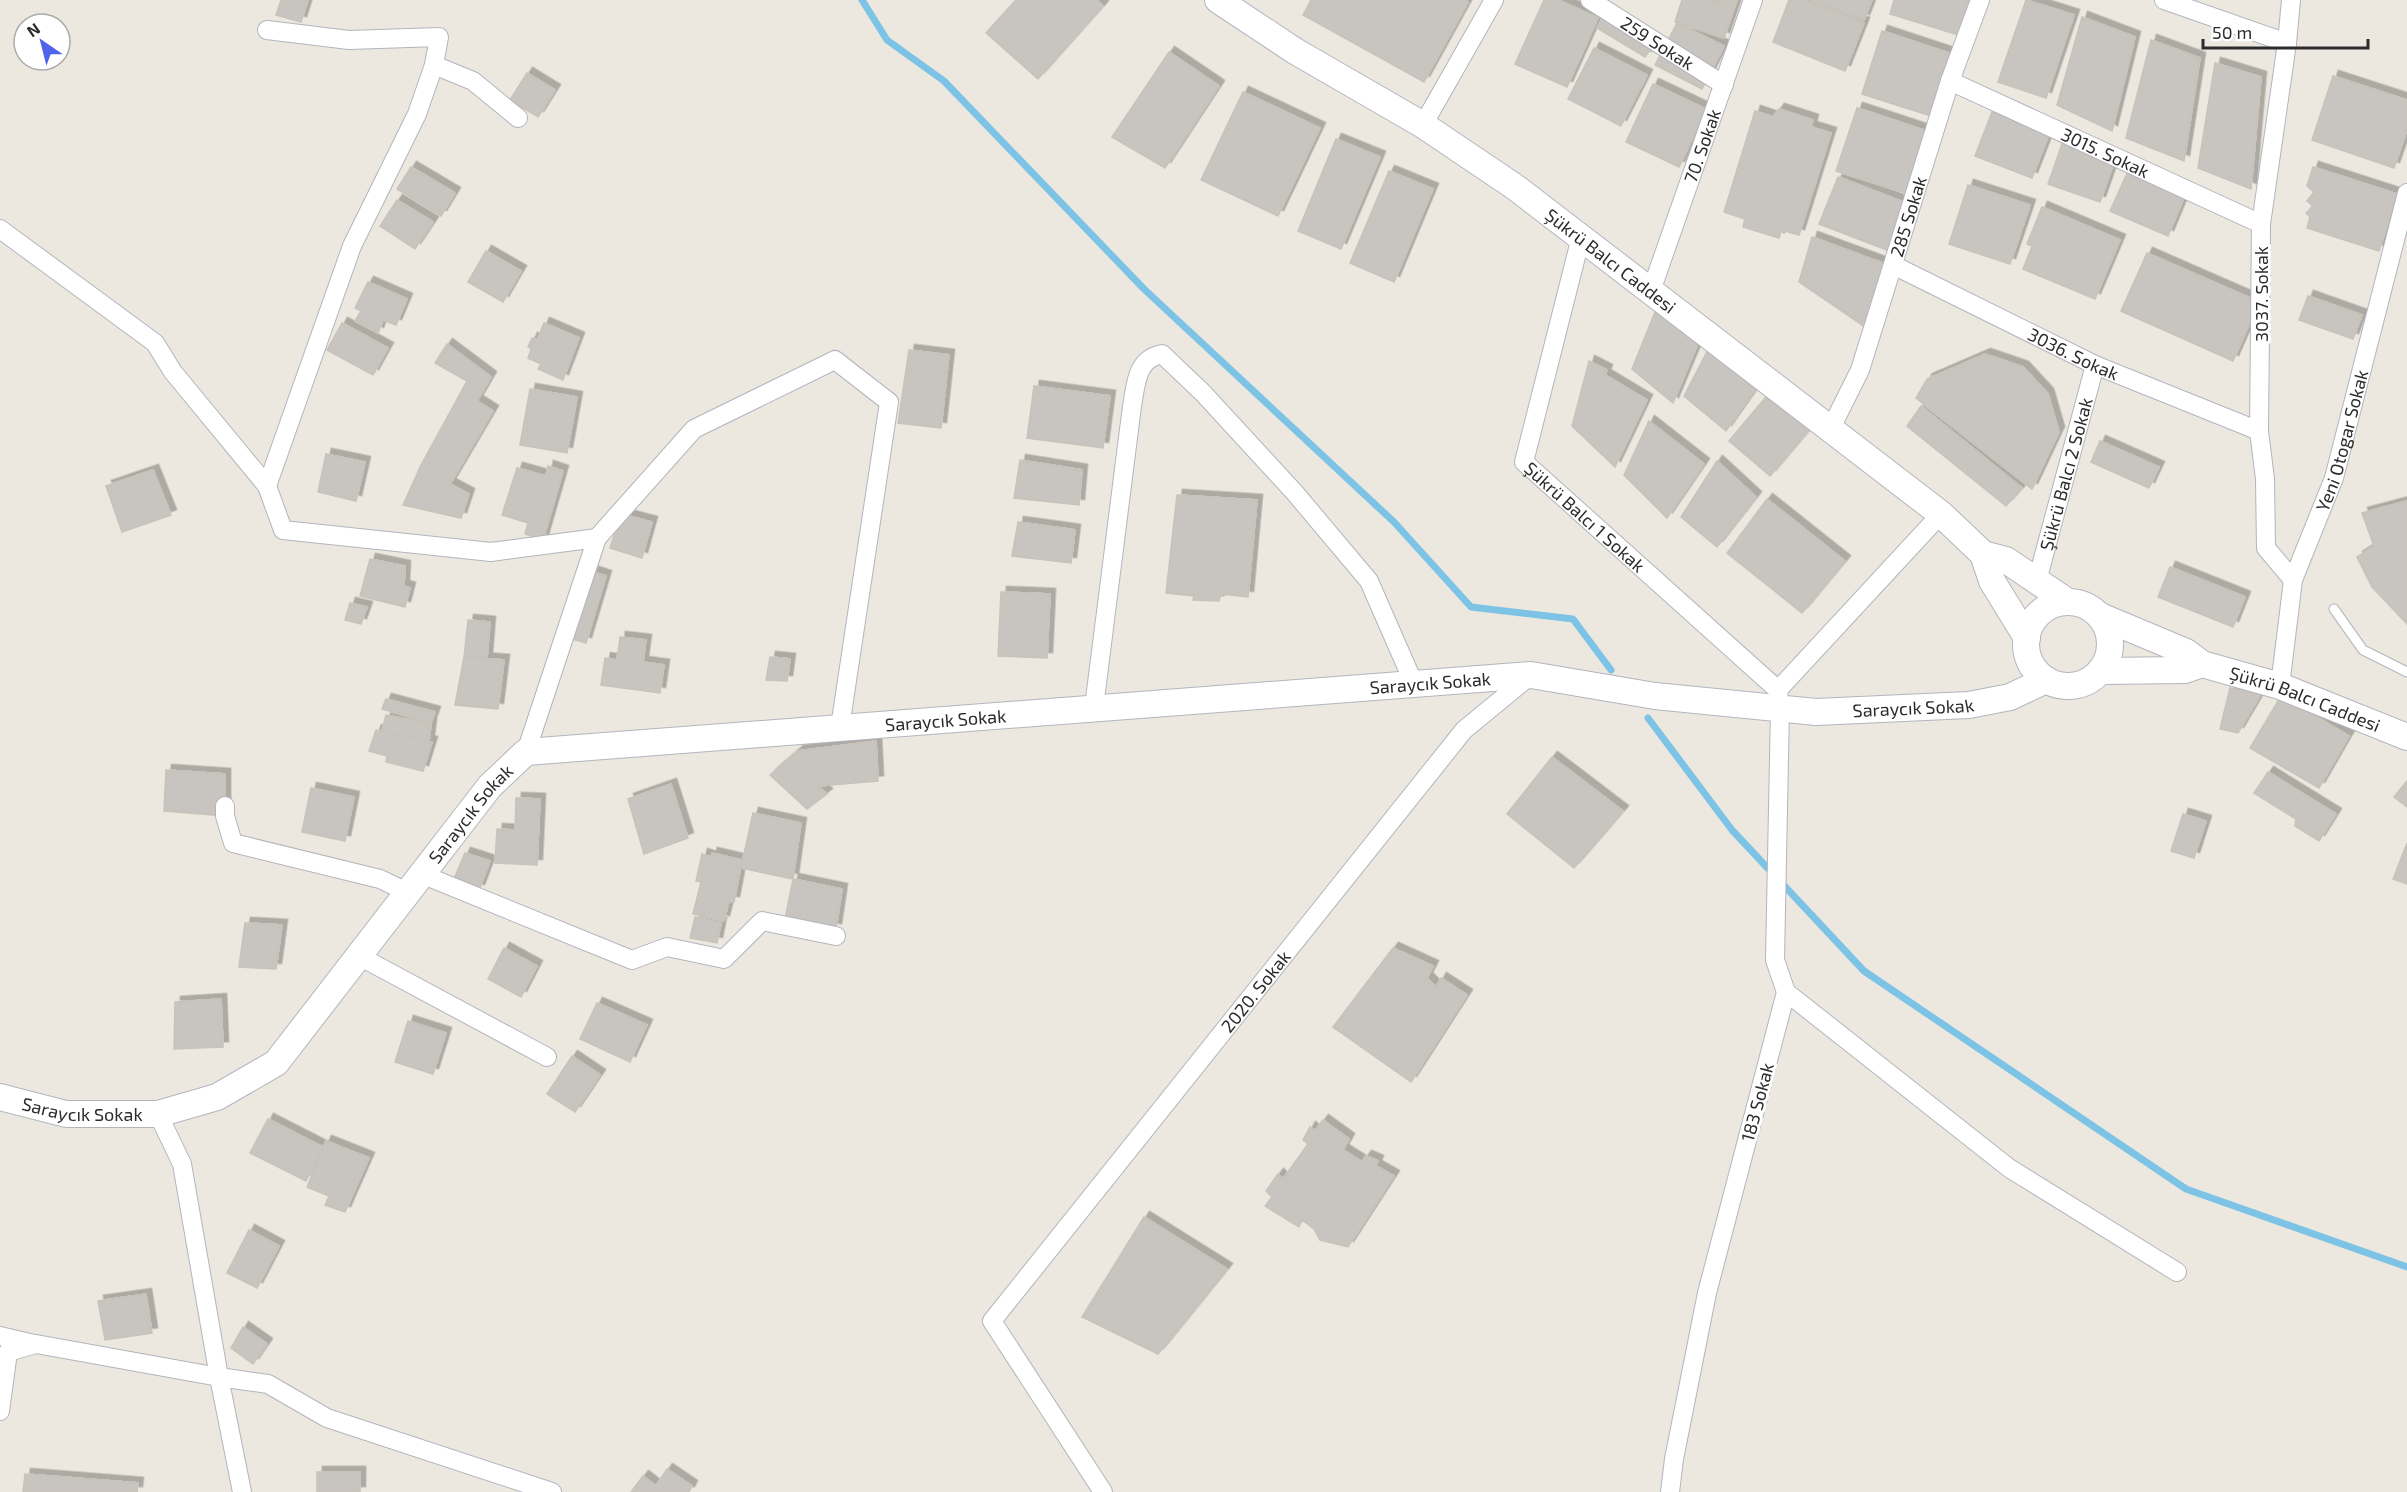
<svg xmlns="http://www.w3.org/2000/svg" width="2407" height="1492" font-family="'Exo 2',sans-serif">
	<style>
		.lines { fill: none; stroke-linecap: round; stroke-linejoin: round }
		.stream { stroke: #7cc3e5; stroke-width: 7 }
		.building { fill: #c8c4bf; stroke: #c8c3b9; stroke-width: 1.5; filter: url(#shadow) }
		.lane-casing { stroke: #b3b5be; stroke-width: 11 }
		.street-casing { stroke: #b3b5be; stroke-width: 20 }
		.secondary-casing { stroke: #b3b5be; stroke-width: 28 }
		.lane { stroke: #fff; stroke-width: 9 }
		.street { stroke: #fff; stroke-width: 18 }
		.secondary { stroke: #fff; stroke-width: 26 }
		.labels { text-anchor: middle; dominant-baseline: central; stroke-width: 6; stroke-linejoin: round; paint-order: stroke }
		.street-label { font-size: 18px; fill: #2c2c2c; stroke: #fff }
	</style>
	<defs>
		<filter id="shadow"><feDropShadow dx="5.5" dy="-5.5" stdDeviation="0" flood-color="#0004"/></filter>
	</defs>
	<rect width="100%" height="100%" fill="#ece8e0"/>
	<g class="lines">
		<path class="stream" d="M862,0L887,40L944,81L1144,289L1394,522L1471,607L1573,619L1611,670
			M1648,718L1732,830L1864,971L2186,1189L2407,1267"/>
	</g>
	<path class="building" d="M281,0H308L301,22L276,15Z
		M1016,0H1097L1103,6L1038,79L986,33Z
		M1311,0H1465L1468,2L1424,82L1303,15Z
		M1544,0H1558L1598,18L1567,87L1515,64Z
		M1682,0H1708L1734,9L1724,38L1675,22Z
		M1709,0H1737L1734,9Z
		M1789,0H1804L1864,23L1845,71L1773,42Z
		M1811,0H1872L1864,20Z
		M1894,0H1973L1962,36L1890,14Z
		M2026,0L2074,15L2046,98L1998,82Z
		M1607,11L1656,41L1645,57L1597,28Z
		M2082,17L2135,37L2112,131L2057,105Z
		M1677,23L1724,46L1702,89L1655,65Z
		M1882,31L1955,55L1934,117L1862,94Z
		M2151,40L2200,58L2184,161L2126,138Z
		M1594,48L1647,75L1621,126L1568,99Z
		M1169,52L1219,86L1165,168L1112,137Z
		M2215,63L2261,77L2251,189L2198,168Z
		M527,73L555,90L538,117L510,100Z
		M2333,76L2407,100V130L2394,168L2312,140Z
		M1653,84L1706,109L1679,167L1626,142Z
		M1243,92L1320,128L1278,216L1201,180Z
		M1857,108L1930,132L1909,194L1836,171Z
		M1779,109L1813,120L1811,127L1831,133L1799,235L1781,230L1779,238L1743,227L1745,219L1724,212L1755,111L1773,117Z
		M1992,112L2049,134L2032,178L1975,156Z
		M1336,139L1380,157L1341,249L1298,231Z
		M2063,141L2115,159L2100,202L2048,184Z
		M411,167L455,193L441,216L397,189Z
		M2313,167L2397,194L2379,251L2307,228L2310,217L2306,213L2313,206L2307,201L2314,192L2307,186Z
		M2129,169L2186,193L2168,236L2110,211Z
		M1389,171L1433,189L1394,282L1350,263Z
		M1838,177L1911,205L1892,252L1819,224Z
		M1968,185L2030,205L2010,264L1949,244Z
		M397,200L433,222L415,249L380,226Z
		M2042,207L2120,240L2095,299L2023,269L2032,246L2027,244Z
		M1812,237L1888,265L1868,329L1799,282Z
		M486,251L521,271L503,302L468,282Z
		M2147,253L2259,302L2233,361L2121,311Z
		M368,282L407,299L396,325L383,320L378,333L355,321L361,311L355,308Z
		M2308,296L2362,315L2353,339L2299,320Z
		M1655,312L1701,336L1673,403L1632,369Z
		M342,323L388,348L373,375L327,350Z
		M544,323L579,338L563,380L538,369L541,364L528,358L531,349L528,347L532,338L537,340Z
		M447,344L491,377L477,401L493,411L450,484L469,494L461,518L403,505L421,465L467,381L435,363Z
		M1711,344L1761,381L1726,431L1684,396Z
		M909,350L949,355L941,428L898,423Z
		M1985,354L2023,367L2048,394L2059,432L2032,489L1916,398L1927,379Z
		M1589,361L1607,370L1605,375L1647,400L1615,467L1572,426Z
		M1034,386L1110,396L1103,448L1027,438Z
		M530,389L577,397L567,453L520,445Z
		M1771,391L1814,424L1770,476L1729,441Z
		M1921,406L2022,488L2006,506L1907,426Z
		M1649,421L1704,464L1667,518L1624,475Z
		M2100,441L2159,467L2149,488L2091,462Z
		M326,454L365,462L356,501L318,492Z
		M1020,460L1082,470L1079,505L1014,498Z
		M1717,461L1756,497L1717,547L1681,517Z
		M548,466L563,471L543,540L525,534L528,523L502,515L517,468L546,476Z
		M153,470L171,515L122,532L106,486Z
		M1177,495L1257,500L1248,597L1221,594L1219,601L1193,600L1194,596L1166,593Z
		M1767,499L1845,561L1802,613L1727,553Z
		M2407,501V624L2372,587L2357,557L2374,546L2362,513Z
		M621,514L652,522L642,558L610,548Z
		M1018,522L1075,530L1071,563L1012,556Z
		M370,559L405,566L404,586L410,588L405,607L360,596Z
		M2170,567L2245,597L2233,627L2158,597Z
		M593,572L606,576L586,643L572,639Z
		M1001,592L1050,594L1047,658L998,656Z
		M350,603L367,607L361,624L345,620Z
		M468,620L490,622L487,658L464,657Z
		M620,637L646,640L643,662L664,665L660,693L601,685L605,658L617,660Z
		M464,657L504,660L498,709L455,705Z
		M770,657L790,659L787,681L766,680Z
		M2245,683L2262,692L2238,733L2220,729L2230,688L2241,691Z
		M2281,696L2349,736L2319,788L2250,748Z
		M386,699L435,712L431,723L382,709Z
		M386,715L431,724L429,741L382,731Z
		M376,730L432,742L423,771L386,762L387,756L369,751Z
		M876,741L878,781L818,786L827,794L807,809L770,775L798,751Z
		M1552,757L1623,811L1574,868L1507,814Z
		M166,770L225,774V816L164,811Z
		M2268,772L2336,814L2319,841L2295,826L2296,819L2254,793Z
		M2407,781V807L2394,797Z
		M671,784L688,838L644,854L628,799Z
		M311,788L354,797L345,841L302,832Z
		M516,798L540,799L537,865L495,863L497,829L515,830Z
		M753,813L801,823L793,879L741,868Z
		M2183,814L2206,821L2194,858L2171,851Z
		M2407,843V884L2393,879Z
		M465,853L490,861L479,890L453,881Z
		M712,853L742,860L734,902L729,901L724,921L693,914L701,882L696,881L702,854L711,857Z
		M793,879L842,889L836,929L785,919Z
		M695,917L721,923L717,943L690,938Z
		M245,923L282,925L276,969L239,967Z
		M504,948L537,966L521,997L488,979Z
		M1393,948L1433,966L1427,978L1436,987L1441,978L1467,995L1411,1082L1333,1027Z
		M221,999L223,1047L174,1049L175,1002Z
		M597,1003L647,1025L630,1062L580,1039Z
		M408,1021L446,1033L433,1074L395,1062Z
		M572,1056L600,1075L575,1112L547,1094Z
		M268,1119L323,1147L306,1181L250,1153Z
		M1323,1120L1349,1139L1343,1150L1362,1162L1366,1156L1378,1161L1376,1166L1394,1176L1348,1247L1320,1240L1314,1229L1302,1220L1299,1227L1265,1206L1272,1197L1266,1191L1278,1174L1283,1179L1308,1144L1303,1140L1310,1127L1315,1131Z
		M326,1141L369,1158L345,1212L325,1205L329,1196L307,1187Z
		M1144,1217L1227,1269L1158,1354L1082,1317Z
		M249,1230L279,1246L257,1288L227,1273Z
		M146,1294L152,1333L105,1340L98,1301Z
		M243,1327L267,1344L253,1364L231,1348Z
		M667,1469L692,1486L689,1492H631L643,1476L656,1486Z
		M317,1472H360V1492H317Z
		M25,1474L138,1483L137,1492H23Z"/>
	<g class="lines">
		<g class="lane-casing">
			<path id="lane" d="M2334,609L2363,650L2407,672"/>
		</g>
		<g class="street-casing">
			<g id="street">
				<path id="s1" d="M1590,0L1724,85"/>
				<path d="M2164,0L2287,43"/>
				<path d="M2291,0L2287,43L2261,224L2259,431L2265,479L2266,548L2293,580"/>
				<path d="M267,30L349,40L439,37L434,65L417,114L352,246L267,486"/>
				<path d="M434,65L473,81L518,118"/>
				<path id="s2" d="M1950,81L2261,224"/>
				<path d="M1423,125L1494,0"/>
				<path d="M0,229L155,343L173,372L267,486L283,530L491,552L597,538L526,752"/>
				<path id="s3" d="M1581,237L1524,462L1778,690L1780,708L1775,960L1786,992L1707,1293L1674,1459L1670,1492"/>
				<path id="s4" d="M1893,265L2095,365L2259,431"/>
				<path id="s5" d="M1651,291L1753,0"/>
				<path id="s6" d="M1830,430L1860,370L1950,81L1980,0"/>
				<path d="M597,538L694,429L835,360L889,402L840,727"/>
				<path id="s7" d="M2037,581L2095,365"/>
				<path id="s8" d="M2280,686L2293,580L2334,478L2407,193"/>
				<path d="M1778,690L1941,514"/>
				<path d="M1094,707L1132,406C1136,384 1136,359 1162,354L1203,393L1295,493L1369,581L1414,684"/>
				<path d="M225,806V816L233,843L380,879L407,892"/>
				<path d="M421,874L632,960L667,947L724,959L762,921L836,936"/>
				<path d="M359,956L547,1057"/>
				<path d="M1786,992L2009,1168L2177,1272"/>
				<path d="M158,1114L182,1164L219,1377L242,1492"/>
				<path d="M0,1336L34,1344"/>
				<path d="M0,1411L8,1352L36,1344L219,1377L268,1384L327,1418L552,1492"/>
				<path id="s9" d="M1103,1492L992,1321L1464,730L1531,675"/>
			</g>
		</g>
		<g class="secondary-casing">
			<g id="secondary">
				<path id="s10" d="M1218,0L1295,51L1423,125L1515,187L1941,514L1983,554L1992,581L2027,638"/>
				<path d="M1983,554L2006,560L2068,602"/>
				<circle cx="2068" cy="644" r="42"/>
				<path id="s11" d="M2100,616L2186,652L2202,664L2280,686L2407,737"/>
				<path d="M2100,671L2185,670L2202,664"/>
				<path id="s12" d="M0,1097L66,1114H158L217,1097L276,1063L490,786L526,752L1531,675L1655,696L1816,712L1969,705L2010,697L2046,680"/>
			</g>
		</g>
		<use href="#lane" class="lane"/>
		<use href="#street" class="street"/>
		<use href="#secondary" class="secondary"/>
	</g>
	<g class="labels">
		<g class="street-label">
			<text stroke="none"><textPath href="#s1" startOffset="80">259 Sokak</textPath></text>
			<text stroke="none"><textPath href="#s5" startOffset="154">70. Sokak</textPath></text>
			<text stroke="none"><textPath href="#s2" startOffset="171">3015. Sokak</textPath></text>
			<text stroke="none"><textPath href="#s6" startOffset="228">285 Sokak</textPath></text>
			<text stroke="none"><textPath href="#s10" startOffset="472">Şükrü Balcı Caddesi</textPath></text>
			<text transform="translate(2261 294) rotate(-90)">3037. Sokak</text>
			<text stroke="none"><textPath href="#s4" startOffset="201">3036. Sokak</textPath></text>
			<text stroke="none"><textPath href="#s8" startOffset="255">Yeni Otogar Sokak</textPath></text>
			<text stroke="none"><textPath href="#s7" startOffset="111">Şükrü Balcı 2 Sokak</textPath></text>
			<text stroke="none"><textPath href="#s3" startOffset="314">Şükrü Balcı 1 Sokak</textPath></text>
			<text stroke="none"><textPath href="#s12" startOffset="1596">Saraycık Sokak</textPath></text>
			<text stroke="none"><textPath href="#s11" startOffset="222">Şükrü Balcı Caddesi</textPath></text>
			<text stroke="none"><textPath href="#s12" startOffset="2082">Saraycık Sokak</textPath></text>
			<text stroke="none"><textPath href="#s12" startOffset="1110">Saraycık Sokak</textPath></text>
			<text stroke="none"><textPath href="#s12" startOffset="606">Saraycık Sokak</textPath></text>
			<text stroke="none"><textPath href="#s9" startOffset="626">2020. Sokak</textPath></text>
			<text transform="translate(1757 1102) rotate(-75)">183 Sokak</text>
			<text stroke="none"><textPath href="#s12" startOffset="84">Saraycık Sokak</textPath></text>
		</g>
	</g>
	<g transform="translate(42 42) rotate(325)"><circle r="28" fill="#ffffff" stroke="#ababab" stroke-width="1.5"/>
	<path d="M0-4.5L10 22L0 15L-10 22Z" fill="#4f63eb"/>
	<text y="-9" font-size="16" font-weight="bold" text-anchor="middle" fill="#2c2c2c">N</text>
	</g>
	<path d="M2203 39v9h165v-9" fill="none" stroke="#2c2c2c" stroke-width="3"/>
	<text x="2212" y="39" font-size="18" fill="#2c2c2c" stroke="#ffffff" stroke-width="4.5" paint-order="stroke">50 m</text>
</svg>
